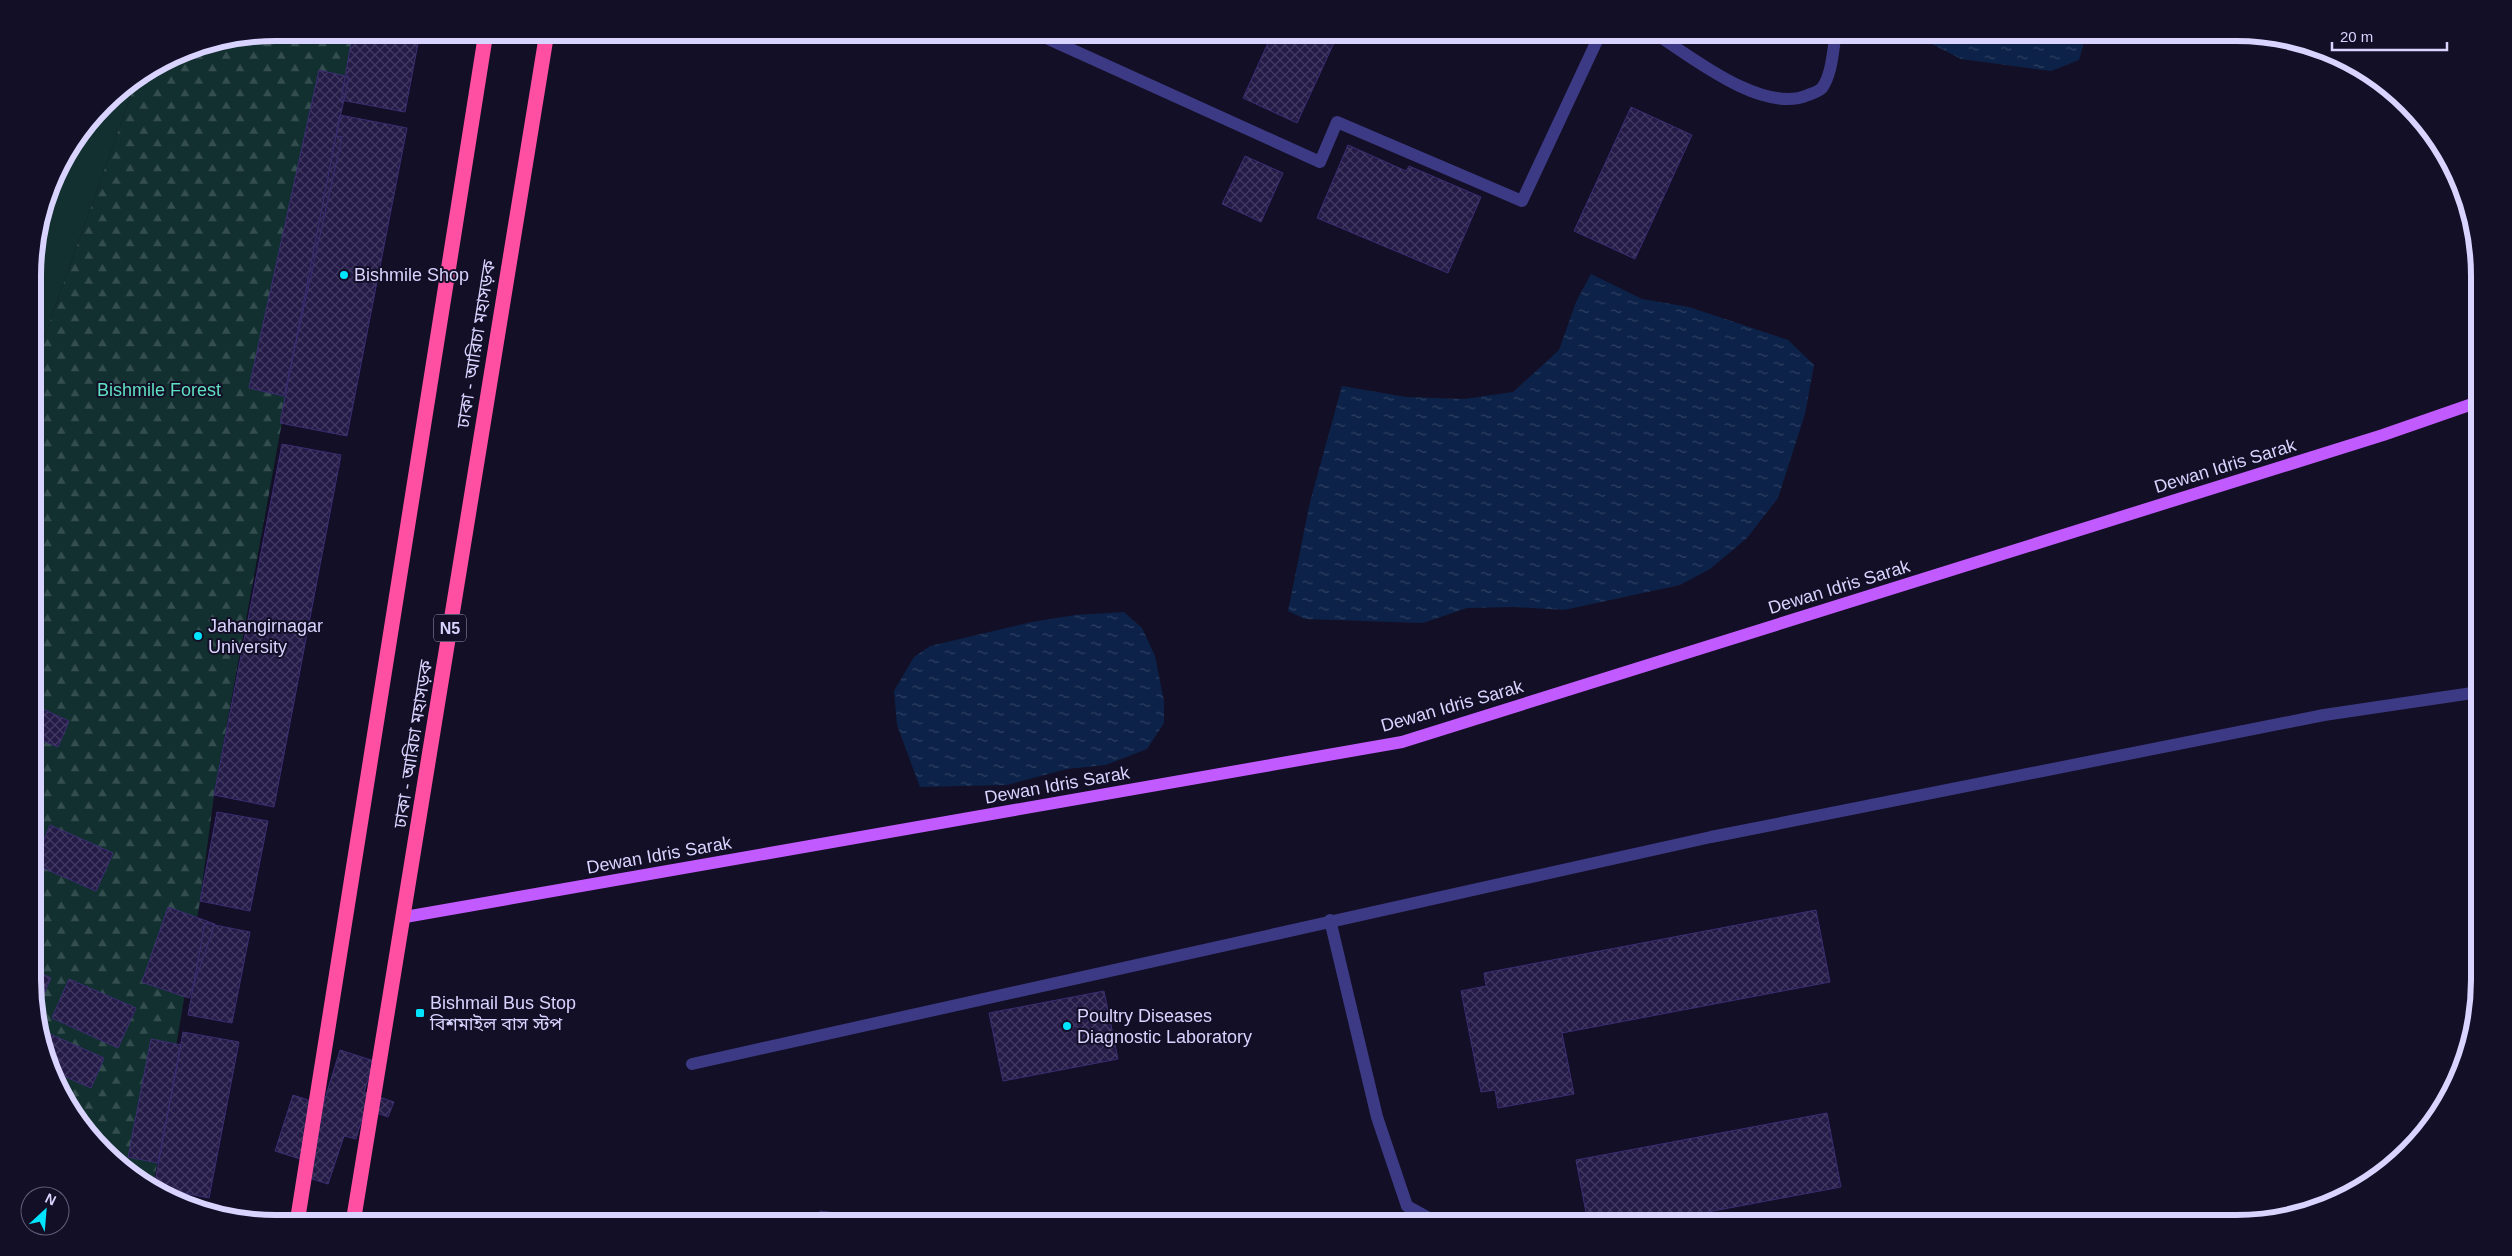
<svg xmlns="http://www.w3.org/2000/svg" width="2512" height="1256" font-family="Arial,'Noto Sans Bengali',sans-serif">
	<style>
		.green { fill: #12302f }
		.forest { fill: url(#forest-firs) }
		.water { fill: url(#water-ripples) }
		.building { fill: url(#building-cross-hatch); stroke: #3b2d73 }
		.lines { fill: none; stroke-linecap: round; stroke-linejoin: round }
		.minor { stroke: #3d3a85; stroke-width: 12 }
		.major { stroke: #c25bff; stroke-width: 12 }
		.highway { stroke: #ff4fa3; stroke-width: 15 }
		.poi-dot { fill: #00e5ff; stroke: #130f26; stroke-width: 2 }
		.labels { text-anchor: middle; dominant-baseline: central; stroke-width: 4; stroke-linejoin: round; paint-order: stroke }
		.shield { fill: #130f26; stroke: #9e99be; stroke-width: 1 }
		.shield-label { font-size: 16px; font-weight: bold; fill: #d9d4ff }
		.poi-label { font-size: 18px; fill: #d9d4ff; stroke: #130f26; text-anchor: start }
		.street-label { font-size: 18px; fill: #d9d4ff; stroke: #130f26 }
		.park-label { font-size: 18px; fill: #5fe0c0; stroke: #130f26 }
		.rim { fill: none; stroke: #d9d4ff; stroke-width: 6 }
	</style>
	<defs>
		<pattern id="forest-firs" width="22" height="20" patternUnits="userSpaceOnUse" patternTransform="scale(1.25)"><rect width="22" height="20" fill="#12302f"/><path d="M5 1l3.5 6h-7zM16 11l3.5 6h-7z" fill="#344d4e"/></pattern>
		<pattern id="water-ripples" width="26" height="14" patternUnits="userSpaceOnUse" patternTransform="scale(1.25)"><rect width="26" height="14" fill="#0c2248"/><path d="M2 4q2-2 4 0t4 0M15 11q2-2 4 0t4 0" fill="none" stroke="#2f4163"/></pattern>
		<pattern id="building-cross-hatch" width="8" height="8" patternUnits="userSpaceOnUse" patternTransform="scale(1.25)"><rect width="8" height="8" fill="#241b47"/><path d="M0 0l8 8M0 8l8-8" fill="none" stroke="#433b63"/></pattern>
	</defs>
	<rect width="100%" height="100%" fill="#130f26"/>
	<path class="green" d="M137,79L33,368V260L58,168L115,93Z"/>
	<path class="forest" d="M276,33H353L214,795L200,901L153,1188L116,1163L83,1128L51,1073L35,1012L33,368L137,79L183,51Z"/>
	<path class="water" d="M1922,33H2087L2079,60L2051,71L1961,59L1928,42Z
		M1591,274L1642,299L1689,307L1788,340L1814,365L1805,414L1778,498L1747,538L1710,569L1680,585L1564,610L1515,607L1467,608L1423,623L1305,619L1288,611L1310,502L1342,386L1406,397L1464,399L1513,392L1559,350L1576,302Z
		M1124,612L1142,628L1155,656L1164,701V723L1147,749L1106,765L1067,769L1007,785L920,787L897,725L894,691L914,657L930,646L1032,622L1075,615Z"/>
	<path class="building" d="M353,32L420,33L405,112L341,100Z
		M1273,32H1339L1297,123L1243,98Z
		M319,70L349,77L336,136L342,137L284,396L249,388Z
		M1631,107L1692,135L1635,259L1574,231Z
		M340,115L407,128L347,436L280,423Z
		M1348,145L1406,171L1409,166L1481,197L1448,273L1317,218Z
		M1245,156L1283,173L1261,222L1222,204Z
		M282,444L341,455L274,807L214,795Z
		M34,705L69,721L58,747L34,737Z
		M217,812L268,821L250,911L200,901Z
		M50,825L113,853L96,891L34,864Z
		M168,907L215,924L189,998L142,982Z
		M1816,910L1830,982L1562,1033L1574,1094L1498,1108L1495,1090L1481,1092L1461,991L1486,986L1484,973Z
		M205,923L250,932L232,1023L188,1015Z
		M35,970L51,978L35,1014Z
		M69,979L136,1008L118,1048L52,1018Z
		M1104,991L1118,1059L1003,1081L989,1013Z
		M183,1032L239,1042L209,1198L154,1187Z
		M50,1034L104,1058L91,1088L50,1070L44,1048Z
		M151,1039L181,1045L158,1163L128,1157Z
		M340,1050L374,1061L364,1092L394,1102L388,1117L365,1109L356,1139L344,1136L328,1184L309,1178L313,1163L275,1151L293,1095L323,1105Z
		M1827,1113L1841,1187L1649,1223H1588L1576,1160Z
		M820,1211L891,1220L890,1223H819Z"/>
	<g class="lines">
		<path class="minor" d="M1033,32L1320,162L1337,122L1522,201L1601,32
			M1653,32C1690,56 1763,115 1808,95C1813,93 1818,92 1822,88C1832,75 1833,49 1836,32
			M1330,920L1377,1117L1407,1206L1438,1223
			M692,1064L1711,837L2324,715L2479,692"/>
		<path class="major" d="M405,917L1402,742L2383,435L2478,402"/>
		<path class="highway" d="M297,1223L486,32
			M353,1223C421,827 481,429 547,32"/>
	</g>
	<g class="poi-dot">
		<circle cx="344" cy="275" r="5"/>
		<circle cx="198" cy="636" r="5"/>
		<rect x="415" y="1008" width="10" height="10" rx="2.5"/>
		<circle cx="1067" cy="1026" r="5"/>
	</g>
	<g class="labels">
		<rect class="shield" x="434" y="614.5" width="32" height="27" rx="4"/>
		<g class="shield-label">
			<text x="450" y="628">N5</text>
		</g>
		<g class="poi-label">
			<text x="354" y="275">Bishmile Shop</text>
			<text x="208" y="626">Jahangirnagar<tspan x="208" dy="21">University</tspan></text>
			<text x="430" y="1003">Bishmail Bus Stop<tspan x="430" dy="21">বিশমাইল বাস স্টপ</tspan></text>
			<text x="1077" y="1016">Poultry Diseases<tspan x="1077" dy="21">Diagnostic Laboratory</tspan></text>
		</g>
		<g class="street-label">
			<text transform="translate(476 344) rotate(-81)">ঢাকা - আরিচা মহাসড়ক</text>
			<text transform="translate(2225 466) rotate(-17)">Dewan Idris Sarak</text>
			<text transform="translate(1839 587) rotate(-17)">Dewan Idris Sarak</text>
			<text transform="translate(1452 706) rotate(-16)">Dewan Idris Sarak</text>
			<text transform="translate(413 744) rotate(-81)">ঢাকা - আরিচা মহাসড়ক</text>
			<text transform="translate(1057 785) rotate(-10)">Dewan Idris Sarak</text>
			<text transform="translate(659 855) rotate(-10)">Dewan Idris Sarak</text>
		</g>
		<g class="park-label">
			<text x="159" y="390">Bishmile Forest</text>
		</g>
	</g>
	<path d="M0 0H2512V1256H0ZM276 41H2236A235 235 0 0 1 2471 276V980A235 235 0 0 1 2236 1215H276A235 235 0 0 1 41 980V276A235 235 0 0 1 276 41Z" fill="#130f26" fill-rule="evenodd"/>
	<path class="rim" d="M276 41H2236A235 235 0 0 1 2471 276V980A235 235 0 0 1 2236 1215H276A235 235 0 0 1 41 980V276A235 235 0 0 1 276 41Z"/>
	<g transform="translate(45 1211) rotate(26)"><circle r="24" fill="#130f26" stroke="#625e7d"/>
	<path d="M0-4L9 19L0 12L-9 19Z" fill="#00e5ff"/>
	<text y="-8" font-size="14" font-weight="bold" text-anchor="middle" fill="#d9d4ff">N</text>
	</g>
	<path d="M2332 42v8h115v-8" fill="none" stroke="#d9d4ff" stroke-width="2.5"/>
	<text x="2340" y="42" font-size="15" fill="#d9d4ff" stroke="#130f26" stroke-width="4" paint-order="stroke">20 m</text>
</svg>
